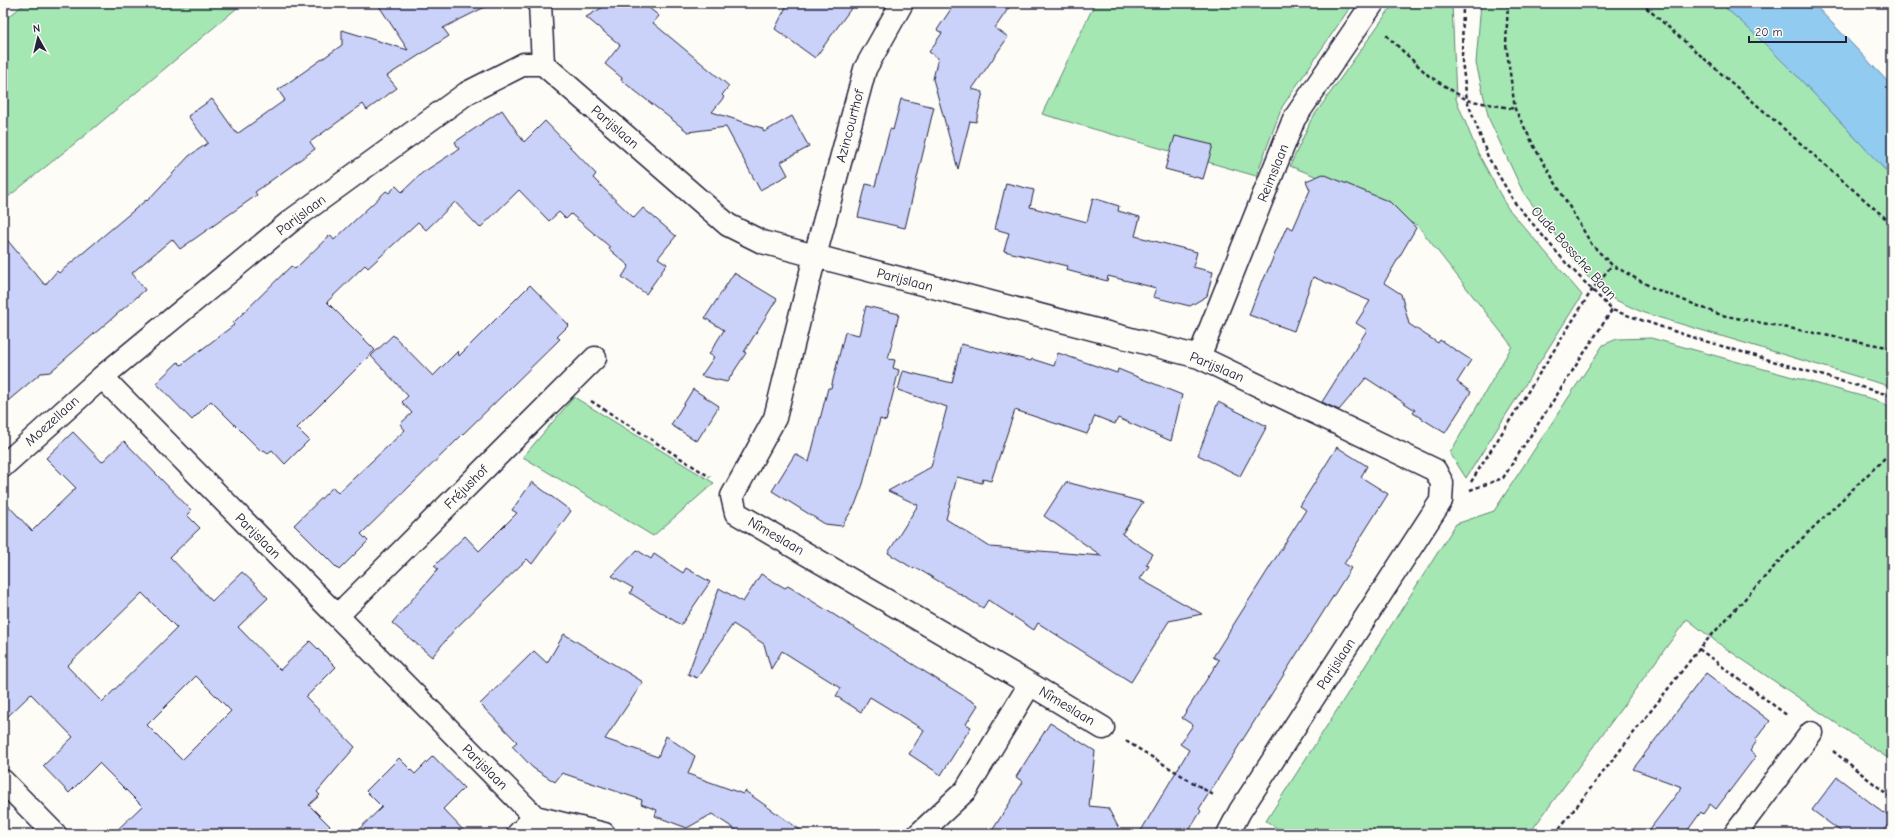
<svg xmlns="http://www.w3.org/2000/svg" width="1895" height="837" font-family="'Comic Neue',sans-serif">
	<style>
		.green { fill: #a4e7b2; stroke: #638476 }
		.water { fill: #91cbf0; stroke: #6587a8 }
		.building { fill: #cbd2fa; stroke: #22223b; fill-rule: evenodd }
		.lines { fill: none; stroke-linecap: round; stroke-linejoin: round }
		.minor-casing { stroke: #22223b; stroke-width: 25 }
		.path { stroke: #22223b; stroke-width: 2.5; stroke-dasharray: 4 3; stroke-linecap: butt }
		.minor { stroke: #fdfcf7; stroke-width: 22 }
		.labels { text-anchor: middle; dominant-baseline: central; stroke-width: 3; stroke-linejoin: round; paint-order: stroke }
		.street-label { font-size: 14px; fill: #22223b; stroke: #fdfcf7 }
	</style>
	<rect width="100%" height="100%" fill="#fdfcf7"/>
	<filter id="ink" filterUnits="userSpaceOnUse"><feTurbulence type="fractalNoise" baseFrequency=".025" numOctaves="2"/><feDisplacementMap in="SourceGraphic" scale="8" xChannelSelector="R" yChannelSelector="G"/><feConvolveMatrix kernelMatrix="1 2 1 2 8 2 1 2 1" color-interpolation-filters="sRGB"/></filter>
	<g filter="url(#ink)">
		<path class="green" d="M26,3H243L94,128L3,201V21Z
			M1095,3H1353L1282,107L1256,176L1042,114Z
			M1394,3H1452L1456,99L1477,151L1507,207L1582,295L1466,478L1450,453L1512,346L1418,226L1325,180L1290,166L1311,120Z
			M1481,3H1720L1753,31L1788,66L1892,177V387L1644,313L1609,297L1583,272L1523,192L1489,119L1476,63Z
			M1651,338L1876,400L1892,409V761L1718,643L1687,619L1529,834H1286L1266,821L1456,524L1494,511L1603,345L1617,339Z
			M574,397L714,483L653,536L523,457Z"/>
		<path class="water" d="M1720,3H1813L1892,86V177C1836,118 1782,56 1720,3Z"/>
		<path class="building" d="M377,3H493L443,28L449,36L387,76L397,88L367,110L363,104L310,142L315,149L255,192L257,195L180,249L172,239L132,273L145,290L50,372L41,373L3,405V235L45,285L57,271L59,273L146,200L147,201L189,156L208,143L188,116L212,99L237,134L285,100L278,90L342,45V30L408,50Z
			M610,3H643L659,16L653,23L729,86L722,95L724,97L712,112L762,128L764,132L792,116L809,147L781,162L788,175L760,190L726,127L688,132L621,80L622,78L605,64L620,45L586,17Z
			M788,3H855L815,58L775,29Z
			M955,3H1012L995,28L1008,37L972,89L983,92L976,122L970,121L958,169L933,79L938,58L929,52L942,33L937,30Z
			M901,99L934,107L905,228L858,217L866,184L875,186L890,129L893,130Z
			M502,110L524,142L545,121L596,174L593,178L634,218L643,208L676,236L658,258L667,264L646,294L622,277L629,266L609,249L610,247L571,214L566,219L559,212L549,221L519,190L480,228L455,202L426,230L418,222L368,268L365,265L327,302L375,350L297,428L309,440L285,464L272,450L268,453L264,450L262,452L211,401L192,420L156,383L178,362L181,365L234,325L233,323L291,266L295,269L330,235L334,240L386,191L389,193L396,186L402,192L422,173L459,149L455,142Z
			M1175,136L1213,145L1203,179L1165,169Z
			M1323,174L1390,202L1416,228L1384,283L1401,294L1409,324L1438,343L1440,340L1471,360L1457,382L1471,392L1445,433L1413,413L1415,410L1366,378L1339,410L1322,402L1367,330L1356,323L1370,301L1313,277L1294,331L1249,315L1262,280L1263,281L1287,226L1293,229L1310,190L1306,181Z
			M1006,183L1034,190L1030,207L1087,222L1093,198L1119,206L1118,211L1140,217L1135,236L1197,252L1193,267L1213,272L1207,296L1190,306L1153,297L1156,288L1108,276L1107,281L1066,270L1067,266L1004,251L1009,233L995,229Z
			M734,273L777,299L744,352L746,353L727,382L701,376L714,357L709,354L724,330L705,318Z
			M530,285L569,325L557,337L560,339L361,534L368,541L339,570L294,525L333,487L338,493L405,430L400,424L412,413L402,402L408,396L371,356L393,335L433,376L458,351L459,356Z
			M866,306L899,314L888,359L895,360L893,368L899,370L886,421L880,419L863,484L855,505L842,526L825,524L772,491L795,454L809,462L828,388H831L845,332L859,335Z
			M961,344L1031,361L1032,359L1054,366L1058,353L1117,373L1118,369L1182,395L1171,441L1118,418L1115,424L1095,416L1087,434L1015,410L991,481L983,479L982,483L957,477L946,519L990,547L1102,556L1044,516L1066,482L1143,502L1122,534L1153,554L1146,565L1149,566L1140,579L1202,614L1169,621L1131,682L1038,623L1034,630L988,600L983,608L915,567L914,569L888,553L918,505L888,491L931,467L947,407L898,390L903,371L952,383Z
			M693,389L719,406L697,441L671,425Z
			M1218,402L1267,426L1240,476L1198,455Z
			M73,432L102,462L124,441L191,510L187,515L200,528L170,557L212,601L242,572L255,584L268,598L238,627L280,670L310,641L336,667L306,697L355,747L317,792L320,795L309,805L338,834H113L142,806L99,763L69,793L43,766L73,737L31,694L3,721V500L32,531L54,509L76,488L46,458ZM142,593L177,628L102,702L67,666ZM196,676L231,711L182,760L147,725Z
			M1337,447L1367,466L1361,477L1388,494L1344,564L1351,568L1199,809L1201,811L1187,834H1139L1189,750L1180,744L1193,725L1182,718L1219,660L1213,657L1306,510L1300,506Z
			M532,482L571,511L532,564L527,559L455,629L432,657L392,623L438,569L434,566L465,536L479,551L517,513L512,510Z
			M637,550L651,559L654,554L683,573L686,568L710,582L681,625L630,593L633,588L612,576Z
			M761,574L785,588L788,586L978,705L966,724L971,727L941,775L909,754L924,730L870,697L861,712L836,696L841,688L782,651L771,669L764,644L733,624L697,678L688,674L719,588L743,602Z
			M564,634L643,682L605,739L658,757L666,736L695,756L688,774L743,794L745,791L806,834H742L712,814L687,828L655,816L657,810L641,804L642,800L562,773L555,782L533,768L512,746L517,742L480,704L534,651L547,663Z
			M1706,673L1770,721L1755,740L1757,741L1750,751L1756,756L1716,809L1710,804L1703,814L1701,812L1685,834H1646L1682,787L1633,769Z
			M1050,723L1095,751L1089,806L1108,808L1122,834H990L1023,782L1016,777Z
			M433,756L464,788L443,809L467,834H354L382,807L366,791L399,758L415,774Z
			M1837,777L1892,819L1881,834H1844L1812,810Z"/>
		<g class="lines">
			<g class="minor-casing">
				<path id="minor" d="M540,3L543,64
					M902,3L865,69L815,256L775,418L732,496L736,513L1030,684
					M1199,357L1294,119L1373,3
					M3,466L102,377
					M337,616L595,358
					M3,781L55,834
					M518,834L535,817
					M604,834L535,817L102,377L292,220L467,93L524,64H543L728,225L762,242L1199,357L1435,470L1442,483L1441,501L1240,811L1228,834
					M919,834L966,790L1030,684L1103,728
					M1735,834L1811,733"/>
			</g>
			<path class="path" d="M1463,3L1462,61L1467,100L1488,157L1515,203L1566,263L1612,310L1691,337L1892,396
				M1508,3L1506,44L1515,109L1536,150L1592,245L1612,265L1653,288L1721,315L1892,348
				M1641,3L1892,224
				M3,7L8,3
				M1386,35L1429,76L1467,100L1515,109
				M591,401L710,477
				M1471,482L1592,290L1612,265
				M1470,490L1503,478L1612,310
				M1699,649L1788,716
				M1126,741L1215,796
				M1833,751L1892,798
				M1555,834L1699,649L1784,556L1892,451"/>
			<use href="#minor" class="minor"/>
		</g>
	</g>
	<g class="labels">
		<g class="street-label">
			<text transform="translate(850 126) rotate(-75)">Azincourthof</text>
			<text transform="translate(615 127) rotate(41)">Parijslaan</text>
			<text transform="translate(1273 173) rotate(-68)">Reimslaan</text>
			<text transform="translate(301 215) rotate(-37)">Parijslaan</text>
			<text transform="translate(1574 253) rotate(48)">Oude Bossche Baan</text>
			<text transform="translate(905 280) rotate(15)">Parijslaan</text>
			<text transform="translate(1217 367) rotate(23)">Parijslaan</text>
			<text transform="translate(52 421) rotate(-42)">Moezellaan</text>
			<text transform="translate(466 487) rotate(-45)">Fréjushof</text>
			<text transform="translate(258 536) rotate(45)">Parijslaan</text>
			<text transform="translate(776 536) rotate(30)">Nîmeslaan</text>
			<text transform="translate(1336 664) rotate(-57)">Parijslaan</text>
			<text transform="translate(1067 706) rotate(31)">Nîmeslaan</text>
			<text transform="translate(485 767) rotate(45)">Parijslaan</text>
		</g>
	</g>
	<rect width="1895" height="837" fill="none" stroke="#fdfcf7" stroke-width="16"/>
	<rect x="8" y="8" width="1879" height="821" fill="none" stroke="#22223b" stroke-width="1.5" filter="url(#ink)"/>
	<g transform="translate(38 38) rotate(352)" stroke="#fdfcf7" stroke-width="3" paint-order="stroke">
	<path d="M0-3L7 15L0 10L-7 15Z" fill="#22223b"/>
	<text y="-6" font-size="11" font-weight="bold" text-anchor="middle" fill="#22223b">N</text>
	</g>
	<path d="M1749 36v6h97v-6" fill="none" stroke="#22223b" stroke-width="2"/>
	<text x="1755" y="36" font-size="12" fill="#22223b" stroke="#fdfcf7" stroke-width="3" paint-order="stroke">20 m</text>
</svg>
